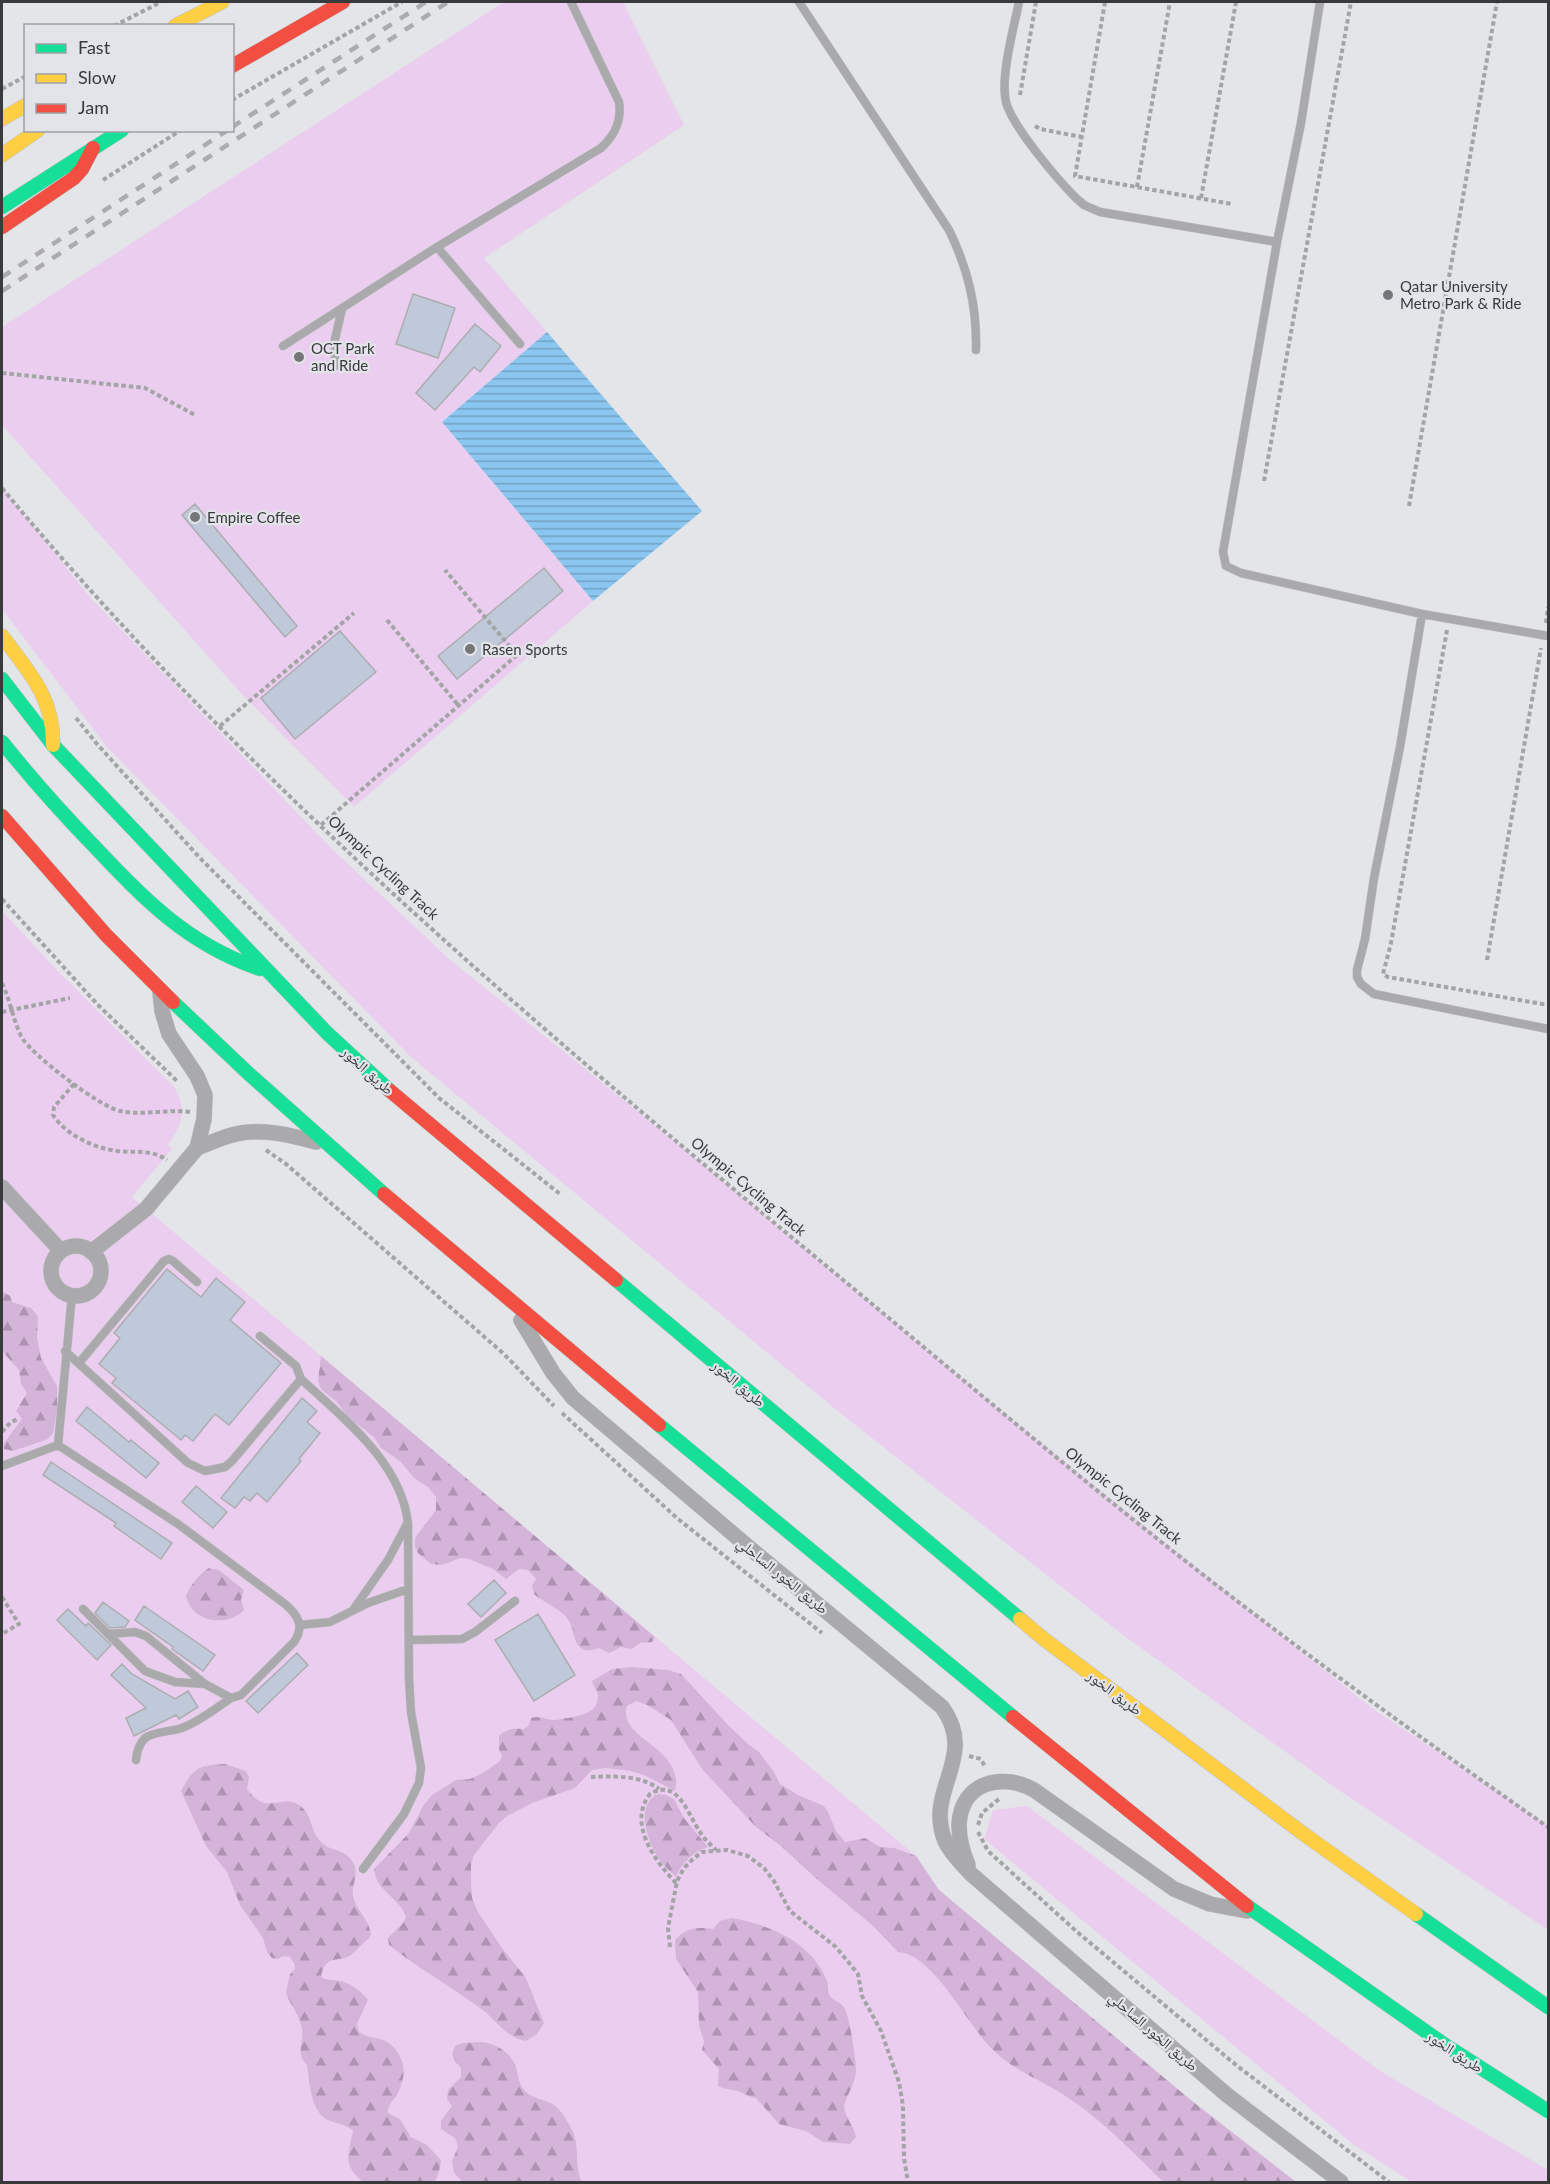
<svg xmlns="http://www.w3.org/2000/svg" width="1550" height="2184" font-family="Lato,'Noto Naskh Arabic',sans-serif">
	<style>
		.green { fill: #ebceef }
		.forest { fill: url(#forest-firs) }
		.water { fill: url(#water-rules) }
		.building { fill: #c0c9d9; stroke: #acadb0; stroke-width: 1.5 }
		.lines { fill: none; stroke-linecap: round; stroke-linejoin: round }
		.lane-casing { stroke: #bfc0c2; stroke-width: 9 }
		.street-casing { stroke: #bfc0c2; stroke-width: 16 }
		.fast-casing { stroke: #bfc0c2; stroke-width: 15 }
		.slow-casing { stroke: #bfc0c2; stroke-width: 15 }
		.jam-casing { stroke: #bfc0c2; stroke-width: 15 }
		.path { stroke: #a3a4a5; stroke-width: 4; stroke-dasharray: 4.5 3; stroke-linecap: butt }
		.lane { stroke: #aaaaac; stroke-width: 8 }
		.street { stroke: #aaaaac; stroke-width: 15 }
		.fast { stroke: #16e098; stroke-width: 14 }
		.slow { stroke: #ffcf43; stroke-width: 14 }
		.jam { stroke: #f24e42; stroke-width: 14 }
		.rail { stroke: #acacae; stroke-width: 4.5; stroke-dasharray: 10 10; stroke-linecap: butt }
		.poi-dot { fill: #757679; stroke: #e3e4ea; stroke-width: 2 }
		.labels { text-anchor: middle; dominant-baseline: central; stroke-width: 4.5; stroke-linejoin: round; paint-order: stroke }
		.poi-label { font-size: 15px; fill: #393a3c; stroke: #e3e4ea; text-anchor: start }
		.street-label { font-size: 15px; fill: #393a3c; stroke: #e3e4ea }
	</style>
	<defs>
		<pattern id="forest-firs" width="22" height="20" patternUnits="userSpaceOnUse" patternTransform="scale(1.5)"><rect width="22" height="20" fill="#d5b4da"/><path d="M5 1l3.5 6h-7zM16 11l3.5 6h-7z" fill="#ae93b2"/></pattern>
		<pattern id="water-rules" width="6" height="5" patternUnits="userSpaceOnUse" patternTransform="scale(1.5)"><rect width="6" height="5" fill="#8ac6ef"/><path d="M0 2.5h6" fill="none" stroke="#72a2c3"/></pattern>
	</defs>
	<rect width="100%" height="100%" fill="#e4e5e9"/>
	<path class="green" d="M504,2H623L684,125L484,258L547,332L442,422L593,601L354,807L239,691L2,425V327Z
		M2,487L89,596L331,848L448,958L711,1171L989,1401L1373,1709L1548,1825V1930L1337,1789L1123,1635L840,1413L411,1057L107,747L2,609Z
		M2,911L56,969L174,1087C188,1109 182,1125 168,1145L172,1149L132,1197L916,1856L939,1890L1192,2101L1296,2182H2Z
		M1027,1806L1380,2071L1548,2170V2182H1412L1354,2145L984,1839L993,1810Z"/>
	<path class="forest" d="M2,1285V1291L10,1296L12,1302L31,1308L38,1316L37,1337L41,1358L57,1386V1409L53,1433L48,1439L25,1447L12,1451L4,1449V1443L22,1419L16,1411L27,1393L21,1384L19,1370L2,1351Z
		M321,1356L655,1637L652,1642L640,1643L632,1649L621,1647L609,1653L599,1648C592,1649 588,1653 581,1648C573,1642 574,1629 569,1621C561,1608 545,1604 534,1594L532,1586L536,1579L528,1570L519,1569L506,1579L493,1569L469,1559L461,1558L442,1565L431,1564L418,1553L415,1546V1538L436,1510V1497L428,1487L414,1478L401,1462L381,1448L374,1437L357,1424L347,1416L337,1402L321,1389L318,1381Z
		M209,1568L219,1570L244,1590L241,1600L244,1610C227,1628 191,1622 186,1596C191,1584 199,1574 209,1568Z
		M633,1667L668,1670L681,1674L728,1725L748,1744L759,1752L774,1772L780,1784L798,1795L824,1806L828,1812L836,1831L845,1842L865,1838L880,1847L894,1848L916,1856L939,1890L1192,2101L1296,2182H1163C1132,2151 1101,2119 1064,2095C1039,2079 1012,2070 991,2048C968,2025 932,1953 898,1952L872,1925L818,1880L782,1847L756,1827L702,1769L671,1720L647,1705L636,1701L627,1706C617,1740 685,1746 675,1791L644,1775L631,1771L606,1768L592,1770L575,1788L532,1803L507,1816L499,1823L474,1855L471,1865V1881L472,1898L478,1912L502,1948L526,1978L544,2023L537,2034L526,2041C508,2038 497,2022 484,2011C455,1989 423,1971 394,1949L389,1945L388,1938L403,1923L406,1917C399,1896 376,1892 374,1869L409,1833L423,1806L432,1795L456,1780L470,1779L483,1773L500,1761L502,1755L499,1750V1736C507,1729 513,1728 524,1729L529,1725L531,1718C540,1715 545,1720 554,1720C559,1720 563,1718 568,1718C581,1715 596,1714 598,1698C599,1692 593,1687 592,1681L612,1669Z
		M225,1764L246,1771L249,1777L247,1789C267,1816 279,1795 297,1804C313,1812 309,1830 321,1842C331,1853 344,1846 354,1864C359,1875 351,1886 353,1896C356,1910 369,1919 371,1934L370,1937C363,1943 357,1950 351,1955C340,1963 325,1953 321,1977C328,1981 333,1979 340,1981C352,1984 361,1991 368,2000L357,2024L359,2032C368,2039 381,2037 389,2043C406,2057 407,2075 398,2093C394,2101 387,2104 388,2113L400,2119L411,2137L427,2145L439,2158L441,2161L438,2176L434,2182H363C341,2164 349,2154 353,2130C345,2125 339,2124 330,2121C310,2113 310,2083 307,2065C295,2054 304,2042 302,2029C300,2015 291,2006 286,1993L290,1974L295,1969L294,1963L290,1957L283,1956L278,1959L272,1958L267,1952L263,1938L240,1905L227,1872L206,1846L181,1791C193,1768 199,1765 225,1764Z
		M658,1794L666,1795L674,1799L684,1818L708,1847C693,1852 682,1862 676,1877C670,1871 664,1866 659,1859C648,1843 634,1805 658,1794Z
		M732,1918C770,1925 812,1942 827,1981C829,1986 827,1990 829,1994C832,2001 839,2001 843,2006C850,2015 855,2056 856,2068C857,2082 844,2100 844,2107C845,2117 854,2126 856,2137L850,2144L823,2142L806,2131L779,2124L756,2098C750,2097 747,2095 742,2093C734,2089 726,2090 718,2086L719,2069L702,2050L704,2041L699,2026L698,1992L676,1959L675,1940C687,1927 697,1927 713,1929L720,1921Z
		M482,2042C496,2044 509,2051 515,2065C519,2074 517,2083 525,2091C535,2100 545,2099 554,2105C562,2110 569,2124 573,2132C580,2148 574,2167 582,2182H463L454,2173L452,2162L458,2146L455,2138L441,2129V2121L452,2106L447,2099L448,2090L461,2077V2068L455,2061L452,2054L455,2046L463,2043Z"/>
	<path class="water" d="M547,332L702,511L593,601L442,422Z"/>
	<path class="building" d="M413,294L455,308L438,358L396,344Z
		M475,324L501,346L480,372L474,367L435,410L416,393Z
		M195,504L297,626L285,637L182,515Z
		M544,568L563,591L457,679L438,656Z
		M340,631L376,672L295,739L261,698Z
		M167,1269L201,1297L216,1278L245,1302L230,1320L281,1363L229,1425L215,1414L193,1441L185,1435L181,1440L112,1383L116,1378L99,1364L120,1338L114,1333Z
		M302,1398L317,1411L307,1422L320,1433L299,1459L301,1461L267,1502L257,1493L250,1501L244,1497L235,1508L221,1498Z
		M87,1407L129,1442L131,1440L159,1463L146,1478L76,1421Z
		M51,1462L172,1543L161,1559L114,1526L116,1523L43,1475Z
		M196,1486L227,1512L213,1528L182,1502Z
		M494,1580L506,1593L481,1617L468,1604Z
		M103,1602L129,1621L125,1627L110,1628L95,1613Z
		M144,1606L215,1655L203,1671L172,1649L173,1647L135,1620Z
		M68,1609L86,1626L88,1623L111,1645L97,1660L57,1620Z
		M538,1614L575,1675L534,1701L495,1640Z
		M297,1653L308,1665L258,1713L246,1701Z
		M122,1664L132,1674L175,1699L188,1691L198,1707L179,1719L176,1715L134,1736L126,1718L146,1708L111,1675Z"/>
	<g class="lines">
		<g class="lane-casing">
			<path id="lane" d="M799,2L949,230C968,269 977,306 976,350
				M1019,2C1014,27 1000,77 1006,102C1012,126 1057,179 1076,198L1084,205L1100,212L1277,242
				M1320,2L1301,123L1277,242L1223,552L1226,566L1241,573L1422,614L1548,636
				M437,247L520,344
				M283,346L437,247L601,148C615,135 622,121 619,102L571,2
				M335,366V339L342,309
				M1422,614L1400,747L1374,878L1365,939L1357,970V977L1361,984L1374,994L1548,1029
				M260,1336L296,1366L301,1379C343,1418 401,1462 408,1523L409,1678L411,1712L421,1768L419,1783L404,1814L363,1869
				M65,1351L188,1463L205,1471L225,1467L232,1461L301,1379
				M79,1363L164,1261L169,1259L173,1261L197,1282
				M58,1445L178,1524L285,1604C298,1615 305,1626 294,1642L241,1695L231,1698L205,1684L146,1636L135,1632L108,1634
				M58,1445L72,1295
				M2,1466L58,1445
				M83,1609L145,1671L175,1682L204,1684
				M353,1610L388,1560L407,1524
				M300,1625L330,1622L368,1603L408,1589
				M410,1640L462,1639L475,1632L515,1601
				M136,1760C137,1751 139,1744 145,1738C155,1731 170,1732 182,1728C200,1721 215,1709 231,1698"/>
		</g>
		<g class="street-casing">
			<path id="street" d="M197,1148C208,1144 220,1138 232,1135C259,1127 290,1135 316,1142
				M2,1187L61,1251
				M51 1271a25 25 0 1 1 50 0a25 25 0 1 1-50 0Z
				M91,1252L146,1209L197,1148L204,1119L205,1095L197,1076L169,1034L162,1011L160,992
				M521,1320L553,1373L573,1398L752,1550L942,1707C979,1758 924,1789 945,1841C951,1854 962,1864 971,1874L1227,2095L1341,2182
				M968,1865C963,1853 959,1839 959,1825C961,1782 1002,1772 1034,1790L1174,1889L1210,1904L1247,1911"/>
		</g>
		<g class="fast-casing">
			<path id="fast" d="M2,207L122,130
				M2,679L53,745L327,1033L389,1090
				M2,742C31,778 61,812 93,845C145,900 187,944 260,969
				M173,1002L248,1073L384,1194
				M616,1280L1020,1619
				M659,1425L1013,1717
				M1247,1906L1445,2045L1548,2111
				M1416,1914L1548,2007"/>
		</g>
		<g class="slow-casing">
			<path id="slow" d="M175,26L222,2
				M2,119L26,105
				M2,155L38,130
				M2,636C29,672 54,698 53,745
				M1020,1619L1045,1640L1305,1835L1416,1914"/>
		</g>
		<g class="jam-casing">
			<path id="jam" d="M232,66L343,2
				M2,227L74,178L82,169L93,148
				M2,816L106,935L173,1002
				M389,1090L616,1280
				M384,1194L659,1425
				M1013,1717L1247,1906"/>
		</g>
		<path class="path" d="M1105,2L1075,176L1232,204
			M114,26L161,2
			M2,89L26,76
			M1020,95L1036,2
			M232,100L402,2
			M1035,126L1040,129L1082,137
			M103,180L181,130
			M1137,187L1170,2
			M1201,198L1236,2
			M2,373L145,388L195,415
			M1264,481L1351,2
			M2,488C237,771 518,1011 801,1245C904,1330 1006,1417 1110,1501C1252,1616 1399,1723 1548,1827
			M1409,506L1497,2
			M387,620L459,706
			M1546,623L1548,607
			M1447,630L1391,943L1383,974L1388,977L1548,1005
			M76,718L97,744L199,857L439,1098L560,1194
			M220,726L354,613
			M321,825L517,655L445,570
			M2,899L97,1004L178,1082
			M1487,960L1541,648
			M2,983C10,1000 13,1019 21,1036C30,1054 100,1107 120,1111C141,1116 166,1109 190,1112
			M2,1012L70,998
			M74,1084L54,1107L53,1115C66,1135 94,1148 117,1151C135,1153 151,1149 167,1160
			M266,1150L286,1164L504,1354L554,1406
			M562,1413L678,1519L822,1633
			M2,1432L10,1423L19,1418
			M2,1597L19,1624L2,1634
			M969,1756L981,1759L985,1767
			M591,1777C613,1776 641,1775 659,1789
			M978,1825L982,1813L999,1799
			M978,1832L988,1851L1076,1931L1236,2065L1389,2182
			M676,1883C655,1861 627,1823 650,1794C678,1777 688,1815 700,1832C704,1839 710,1844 716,1850
			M670,1947L668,1928L677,1881L684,1868L693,1859L702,1852L727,1850L748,1856L764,1868L774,1881L790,1911L836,1947L858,1974L862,1996L881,2031L899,2082L903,2106L904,2158L908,2182"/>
		<use href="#lane" class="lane"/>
		<use href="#street" class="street"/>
		<use href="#fast" class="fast"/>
		<use href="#slow" class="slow"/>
		<use href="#jam" class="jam"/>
		<path class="rail" d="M232,127L426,2
			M2,277L228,130
			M2,291L448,2"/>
	</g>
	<g class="poi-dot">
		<circle cx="1388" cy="295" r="6"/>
		<circle cx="299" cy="357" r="6"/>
		<circle cx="195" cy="517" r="6"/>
		<circle cx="470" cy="649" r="6"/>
	</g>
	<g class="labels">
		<g class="poi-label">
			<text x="1400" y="286">Qatar University<tspan x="1400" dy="17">Metro Park &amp; Ride</tspan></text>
			<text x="311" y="348">OCT Park<tspan x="311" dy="17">and Ride</tspan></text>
			<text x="207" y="517">Empire Coffee</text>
			<text x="482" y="649">Rasen Sports</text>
		</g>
		<g class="street-label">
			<text transform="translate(384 867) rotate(43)">Olympic Cycling Track</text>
			<text transform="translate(368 1070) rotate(42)">طريق الخور</text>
			<text transform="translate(749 1186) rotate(40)">Olympic Cycling Track</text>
			<text transform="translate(739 1383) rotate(40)">طريق الخور</text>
			<text transform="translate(1124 1495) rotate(39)">Olympic Cycling Track</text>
			<text transform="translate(783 1575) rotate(39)">طريق الخور الساحلي</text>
			<text transform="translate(1115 1692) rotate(37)">طريق الخور</text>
			<text transform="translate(1154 2031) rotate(41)">طريق الخور الساحلي</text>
			<text transform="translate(1455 2051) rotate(33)">طريق الخور</text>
		</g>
	</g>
	<rect width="1550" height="2184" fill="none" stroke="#393a3c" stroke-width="6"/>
	<rect x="24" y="24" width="210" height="108" fill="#e3e4ea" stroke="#9fa0a4" stroke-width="1.5"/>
	<rect x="36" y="44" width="30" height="9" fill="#16e098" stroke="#9fa0a4" stroke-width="1.5"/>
	<text x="78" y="54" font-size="18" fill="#393a3c">Fast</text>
	<rect x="36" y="74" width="30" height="9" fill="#ffcf43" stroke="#9fa0a4" stroke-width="1.5"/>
	<text x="78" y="84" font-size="18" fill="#393a3c">Slow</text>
	<rect x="36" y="104" width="30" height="9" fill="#f24e42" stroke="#9fa0a4" stroke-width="1.5"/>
	<text x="78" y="114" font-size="18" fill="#393a3c">Jam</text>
</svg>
